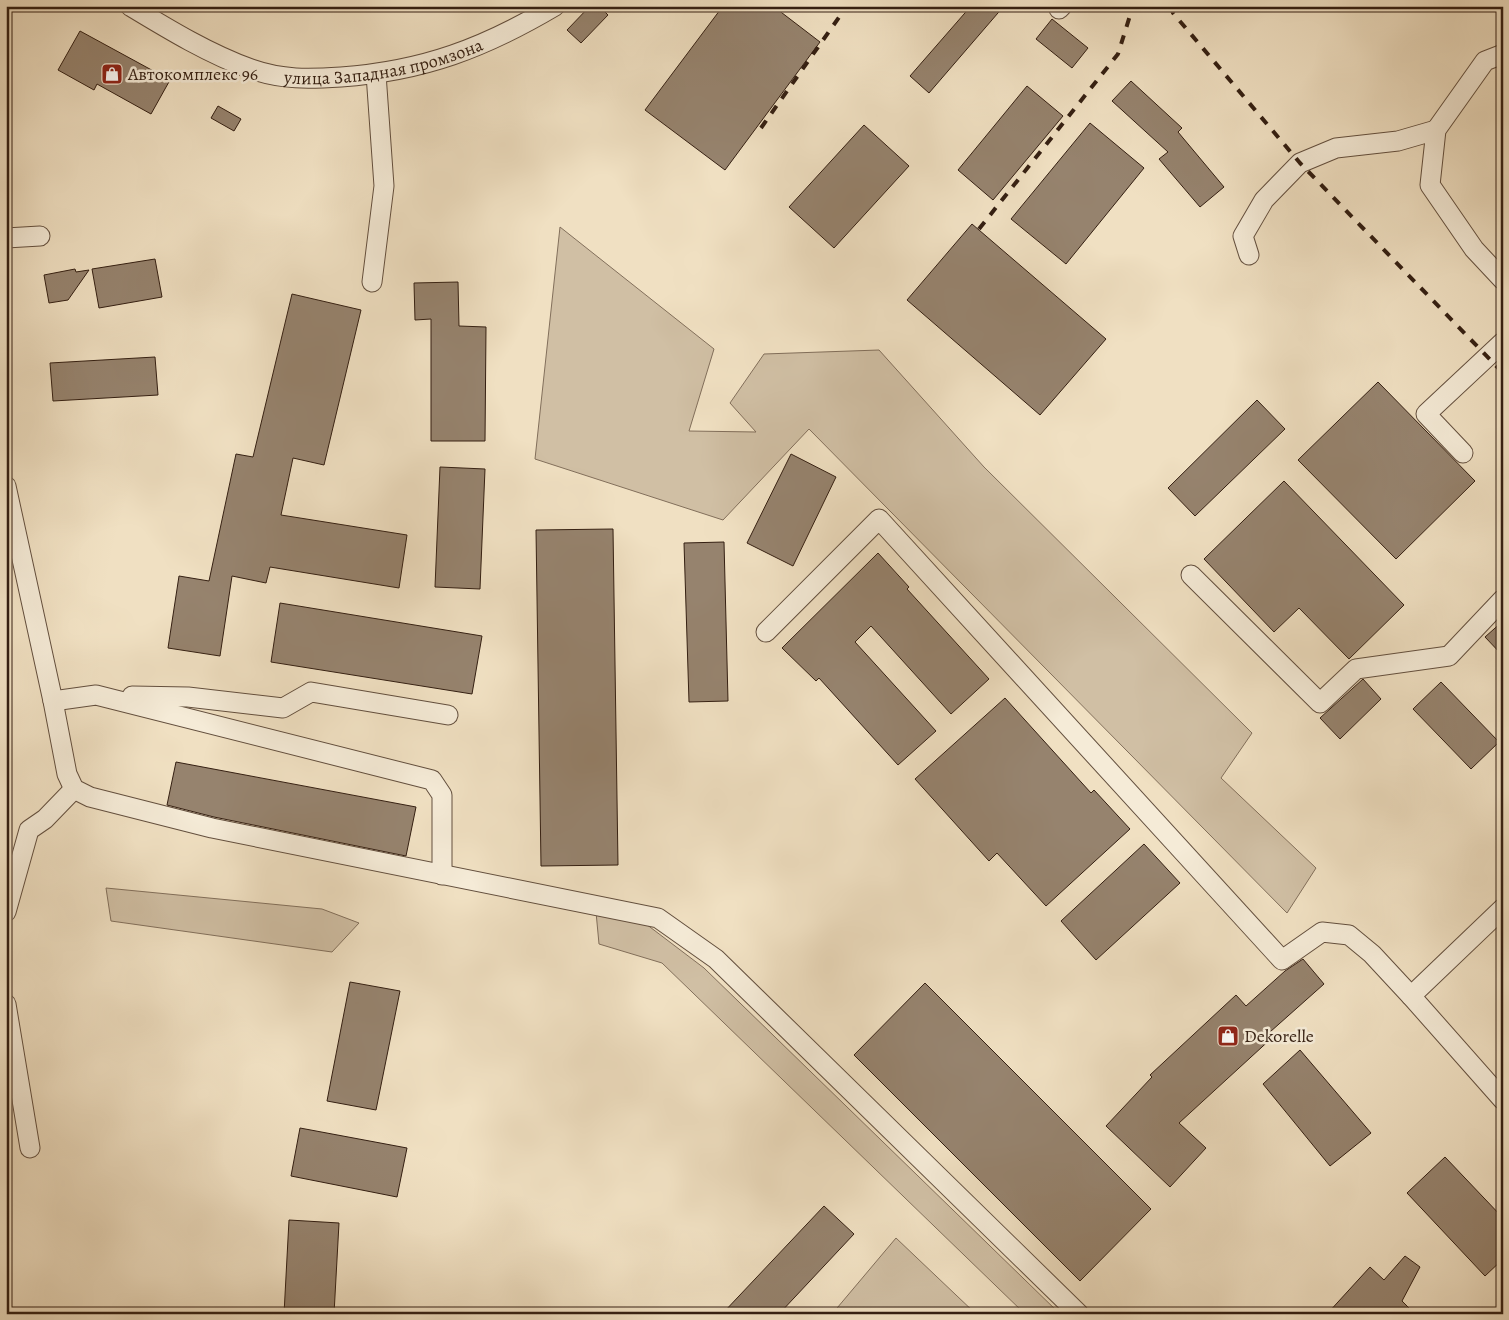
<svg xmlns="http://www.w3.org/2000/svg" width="1509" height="1320" font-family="Alegreya,serif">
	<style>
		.green { fill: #d0bfa4; stroke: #826f5b }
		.building { fill: #96836e; stroke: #341f12 }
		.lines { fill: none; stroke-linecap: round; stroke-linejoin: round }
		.minor-casing { stroke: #634f3e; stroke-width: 21 }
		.minor { stroke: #f5ebd7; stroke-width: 19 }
		.rail { stroke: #341f12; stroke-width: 4; stroke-dasharray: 9 9; stroke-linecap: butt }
		.labels { text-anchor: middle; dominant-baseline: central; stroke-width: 5; stroke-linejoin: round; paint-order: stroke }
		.street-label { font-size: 18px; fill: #341f12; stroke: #f5ebd7 }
		.poi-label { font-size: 18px; fill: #341f12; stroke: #f5ebd7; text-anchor: start }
	</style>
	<rect width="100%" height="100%" fill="#f0e0c2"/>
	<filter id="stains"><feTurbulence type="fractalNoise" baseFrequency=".004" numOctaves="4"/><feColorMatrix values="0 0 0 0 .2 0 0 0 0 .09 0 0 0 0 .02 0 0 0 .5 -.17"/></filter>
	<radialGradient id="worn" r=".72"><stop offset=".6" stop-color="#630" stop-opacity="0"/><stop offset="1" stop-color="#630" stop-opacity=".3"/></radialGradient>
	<path class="green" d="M560,227L714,349L689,431L756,432L730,403L764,354L879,350L984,467L1252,733L1221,778L1316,868L1287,913L809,429L723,520L535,459Z
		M106,888L322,909L359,923L332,952L111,921Z
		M596,912L646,924L704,968L1060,1314H1025L662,963L599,944Z
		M896,1238L976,1314H832Z"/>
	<path class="building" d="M590,6H599L608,15L581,43L567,30Z
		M723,6H773L820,42L725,170L645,110Z
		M971,6H1004L929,93L910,76Z
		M1052,19L1088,48L1072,68L1036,39Z
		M80,31L170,80L151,114L97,84L94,90L58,70Z
		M1131,81L1182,128L1178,132L1224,187L1200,207L1159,159L1168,152L1112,101Z
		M1027,86L1063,116L993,200L958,170Z
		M218,106L241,119L234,131L211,118Z
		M1090,123L1144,168L1066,264L1011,219Z
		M864,125L909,166L834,248L789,207Z
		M972,224L1106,339L1040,415L907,300Z
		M155,259L162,297L99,308L92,269Z
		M75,269L76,272L89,270L68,300L49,303L44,275Z
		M458,282L459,326L486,327L485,441H431V319L415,320L414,283Z
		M292,294L361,310L324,465L293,458L281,515L407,535L399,588L270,567L266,583L232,576L220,656L168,648L179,576L209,581L236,454L253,457Z
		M155,357L158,395L53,401L50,363Z
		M1378,382L1475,481L1396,559L1298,460Z
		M1257,400L1285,429L1195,516L1168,488Z
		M791,454L836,477L793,566L747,543Z
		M440,467L485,469L480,589L435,587Z
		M1284,481L1404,605L1349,659L1299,608L1274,632L1204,559Z
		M613,529L618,865L541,866L536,530Z
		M724,542L728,701L689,702L684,543Z
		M878,553L909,587L907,589L989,679L951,714L871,626L855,642L936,731L898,765L819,678L816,681L782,648Z
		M280,603L482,636L472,694L271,662Z
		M1503,621V656L1485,637Z
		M1363,679L1381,699L1340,739L1320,718Z
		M1441,682L1499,742L1471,769L1413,709Z
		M1005,698L1091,793L1094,790L1130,829L1046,906L997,853L989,861L915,779Z
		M176,762L416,807L406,856L214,817L167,805Z
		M1144,844L1180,883L1096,960L1061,921Z
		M1303,959L1324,984L1270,1032L1274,1036L1179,1123L1206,1148L1170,1187L1106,1126L1152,1077L1150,1075L1236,995L1246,1006L1285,971Z
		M350,982L400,991L376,1110L327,1101Z
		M925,983L1151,1209L1080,1281L854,1055Z
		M1300,1050L1371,1133L1330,1166L1263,1084Z
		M300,1128L407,1148L397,1197L291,1176Z
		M1445,1157L1503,1218V1259L1485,1276L1407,1193Z
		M824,1206L854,1234L779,1314H722Z
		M289,1220L339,1223L334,1314H284Z
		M1405,1256L1420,1267L1402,1301L1415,1314H1327L1370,1267L1384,1280Z"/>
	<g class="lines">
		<g class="minor-casing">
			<g id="minor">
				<path id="s1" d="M130,6C168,29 209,54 251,69C282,80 309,79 341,77C424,71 484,48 555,6"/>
				<path d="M1059,9L1062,6"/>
				<path d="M1503,54L1485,61L1436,130L1430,185L1474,249L1503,280"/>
				<path d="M6,238L40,236"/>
				<path d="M1249,255L1243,236L1264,200L1300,163L1336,148L1398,141L1436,130"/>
				<path d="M372,282L384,186L376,74"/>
				<path d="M1463,453L1426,414L1503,342"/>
				<path d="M6,486L53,701L67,774L74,789L90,797L212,828L658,918L716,959L1079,1314"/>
				<path d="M1191,575L1320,703L1356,669L1449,656L1503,599"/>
				<path d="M766,632L879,519L1282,960L1322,932L1349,935L1372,954L1411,996"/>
				<path d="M132,696L188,697L283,708L311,692L448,715"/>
				<path d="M53,701L96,695L432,780L442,795V875"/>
				<path d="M1503,908L1411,996L1503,1100"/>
				<path d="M6,912L29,830L45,819L74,789"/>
				<path d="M6,1004L30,1148"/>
			</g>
		</g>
		<use href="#minor" class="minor"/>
		<path class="rail" d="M1170,6L1173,13L1300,163L1503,373
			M761,128L847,6
			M979,229L1118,54L1133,6"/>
	</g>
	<defs>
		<g id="shop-square" transform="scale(1.125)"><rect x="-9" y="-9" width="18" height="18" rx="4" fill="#8f2418" stroke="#f5ebd7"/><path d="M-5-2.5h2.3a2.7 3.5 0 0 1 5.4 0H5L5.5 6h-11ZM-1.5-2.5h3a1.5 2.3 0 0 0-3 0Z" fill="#fff"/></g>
	</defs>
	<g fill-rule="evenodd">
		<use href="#shop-square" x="112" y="74"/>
		<use href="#shop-square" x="1228" y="1036"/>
	</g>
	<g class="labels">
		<g class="street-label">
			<text stroke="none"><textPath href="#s1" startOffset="272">улица Западная промзона</textPath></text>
		</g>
		<g class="poi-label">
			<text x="128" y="74">Автокомплекс 96</text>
			<text x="1244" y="1036">Dekorelle</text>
		</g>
	</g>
	<rect width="1509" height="1320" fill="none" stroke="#f0e0c2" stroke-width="25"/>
	<rect x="8" y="8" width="1494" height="1305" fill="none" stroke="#341f12" stroke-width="2.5"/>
	<rect x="12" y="12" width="1484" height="1295" fill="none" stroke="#341f12"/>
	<rect width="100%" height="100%" filter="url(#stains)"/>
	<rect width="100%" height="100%" fill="url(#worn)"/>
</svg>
